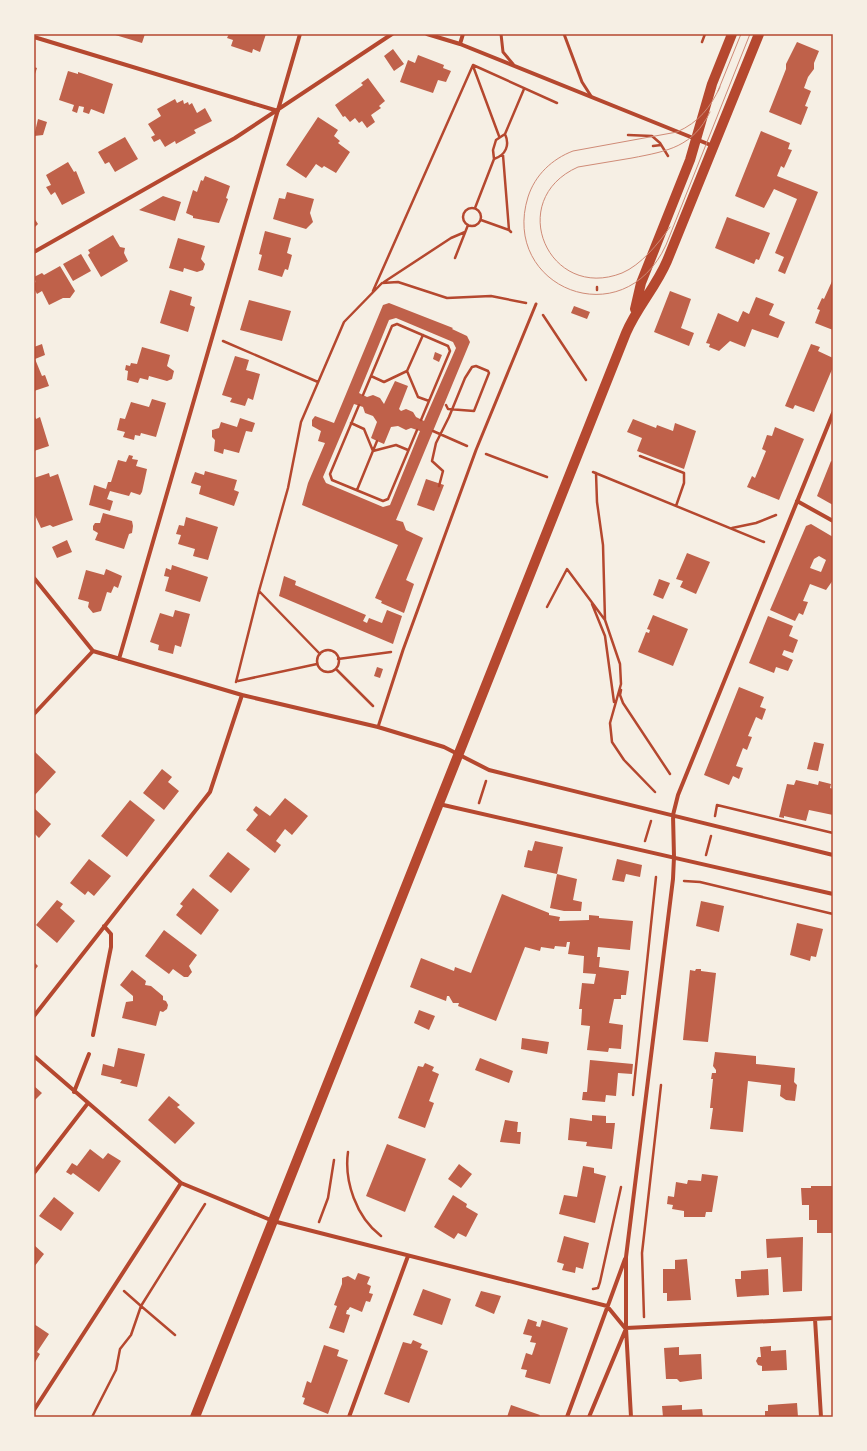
<svg xmlns="http://www.w3.org/2000/svg" width="867" height="1451" font-family="'DM Sans',sans-serif">
	<style>
		.building { fill: #bf614a; fill-rule: evenodd }
		.lines { fill: none; stroke-linecap: round; stroke-linejoin: round }
		.path { stroke: #b5482f; stroke-width: 2.5 }
		.service { stroke: #b5482f; stroke-width: 3 }
		.minor { stroke: #b5482f; stroke-width: 4 }
		.primary { stroke: #b5482f; stroke-width: 10 }
		.tram { stroke: #cf8b77; stroke-width: 1 }
		.neatline { fill: none; stroke: #b5482f; stroke-width: 1.5 }
	</style>
	<rect width="100%" height="100%" fill="#f6efe4"/>
	<path class="building" d="M112,34H145L142,43Z
		M229,34H266L260,52L253,49L252,53L231,46L233,40L227,38Z
		M797,42L819,51L814,63V69L808,77L804,88L811,91L805,106L808,107L801,125L769,112L786,69V64Z
		M393,49L404,64L394,71L384,56Z
		M418,55L444,65L443,68L451,71L446,82L438,80L433,93L400,82L408,60L415,63Z
		M34,67L37,68L34,77Z
		M68,71L78,74V72L113,84L104,114L91,109L89,114L83,112L84,107L79,106L77,113L72,111L74,105L59,100Z
		M368,78L385,101L379,106L381,108L371,115L375,122L367,128L362,121L359,123L355,118L350,122L345,116L343,117L335,105L363,85L361,83Z
		M175,99L177,103L183,100L184,104L188,102L189,105L192,103L197,113L205,108L212,121L194,130L196,133L176,144L175,141L165,147L160,139L154,142L151,137L155,135L148,124L161,116L157,109Z
		M318,117L338,130L334,136L340,141L338,143L350,152L336,173L324,166L322,168L316,164L306,178L286,165Z
		M38,119L47,122L43,135L34,136Z
		M761,131L790,143L788,149L792,150L784,168L781,166L777,176L818,192L785,274L778,271L784,257L775,253L797,199L774,189L764,208L735,196Z
		M125,137L138,159L115,172L109,162L105,164L98,152Z
		M68,162L74,172L76,171L85,193L62,205L55,192L51,195L46,187L51,185L46,175Z
		M205,176L230,186L226,198L228,199L219,223L193,218V216L186,213L193,190L197,192L201,180L203,181Z
		M287,192L314,199L310,213L313,222L306,229L273,219L279,198L285,199Z
		M163,196L181,202L175,221L139,210Z
		M727,217L770,233L759,260L756,259L754,264L715,248Z
		M34,218L38,224L34,228Z
		M265,231L291,238L287,253L292,255L288,270L285,269L282,277L258,270L262,255L259,254Z
		M113,235L120,247L125,248L124,253L128,261L101,277L88,255L90,253L88,250Z
		M178,238L205,246L201,259L205,264L203,270L197,272L184,268L183,272L169,268Z
		M81,254L91,271L73,281L63,264Z
		M60,266L75,291L70,298H63L49,305L42,291L37,294L34,288V283L36,282L34,277L42,273L44,275Z
		M833,279V330L815,323L820,310L817,309L822,298L824,299Z
		M170,290L192,297L190,305L195,307L188,332L160,323Z
		M670,291L691,299L681,328L694,333L689,346L654,332Z
		M756,297L774,304L769,315L785,322L778,338L752,329L745,347L730,341L719,351L709,347L710,344L706,343L718,313L738,322L743,311L749,314Z
		M249,300L291,311L282,341L240,330Z
		M389,303L453,328L452,329L467,336L470,342L396,520L403,522L406,530L423,538L406,580L414,584L404,613L381,603L382,601L375,598L398,545L302,505L308,483L325,443L318,441L321,431L312,426V420L315,416L334,423L383,305ZM396,318L453,342L456,348L424,421L416,417L413,412L406,409L401,411L399,409L408,386L395,381L384,404L380,398L373,395L367,397L359,393L389,320ZM354,404L363,407L365,413L373,416L377,422L371,438L377,441L384,444L391,427L398,426L406,430L411,428L420,431L390,505L383,507L326,483L323,477Z
		M574,306L590,312L587,319L571,313Z
		M42,344L45,355L35,359L42,376L45,375L49,386L34,391V347Z
		M811,344L820,347L818,351L833,358V367L814,412L795,405L793,409L785,406Z
		M142,347L170,355L167,366L174,371L172,379L167,381L149,376L148,380L140,378L138,383L127,380L128,371L125,370L126,365L130,366L131,363L137,364Z
		M435,352L442,355L439,362L433,359Z
		M235,356L249,360L246,370L260,374L253,400L248,398L245,406L230,402L232,398L222,395Z
		M152,399L166,403L156,437L141,433L140,436L135,435L134,440L123,437L125,432L117,430L120,418L125,419L131,402L149,407Z
		M34,415L36,419L40,417L49,446L34,451Z
		M240,418L255,423L252,432L246,431L239,453L224,449L223,454L214,451L215,440L212,437V430L219,428L221,422L237,427Z
		M633,419L656,428L657,425L673,431L675,423L696,431L684,469L637,451L642,438L627,432Z
		M775,427L804,439L779,500L747,487L752,476L755,478L766,451L762,449L767,435L772,436Z
		M129,455L133,456L132,459L138,460L136,466L147,469L142,492L140,495L131,492L129,496L110,491L107,499L113,501L110,511L89,505L94,485L106,489L108,482H111L118,460L126,462Z
		M831,461L833,462V505L817,496Z
		M205,471L237,480L234,490L239,492L234,506L199,494L201,486L191,483L195,472L204,475Z
		M49,473L50,477L58,474L73,520L53,527L50,525L41,528L34,513V478Z
		M426,479L444,485L434,511L417,505Z
		M103,513L132,521L133,526L132,533L129,534L124,549L95,540L98,533L93,530V526L95,523H100Z
		M186,517L218,527L208,560L193,556L195,549L178,544L181,535L176,534L179,525L184,526Z
		M811,524L833,537V580L826,590L810,584L803,601L808,602L803,615L799,613L795,621L770,610L806,526ZM819,556L826,560L821,572L810,568L814,559Z
		M67,540L72,552L57,558L52,547Z
		M687,553L710,562L696,594L680,587L683,581L676,579Z
		M172,565L208,577L200,602L165,591L169,577L164,576L166,568L171,570Z
		M106,569L122,576L118,588L114,586L111,593L107,592L101,611L93,613L88,607L89,602L78,599L86,570L104,575Z
		M284,576L296,581L295,585L366,615L363,621L367,623L369,618L382,623L387,610L402,616L393,644L279,596Z
		M659,579L670,583L663,599L653,595Z
		M175,610L190,614L181,647L175,645L173,654L158,650L159,645L150,642L160,613L173,617Z
		M653,615L688,629L673,666L638,652L646,632L649,633L650,630L647,629Z
		M768,616L793,626L789,636L798,640L793,653L784,650L782,655L793,660L788,671L776,667L774,673L749,663Z
		M377,667L383,669L380,678L374,676Z
		M739,687L764,697L760,707L766,709L762,720L756,717L748,736L752,737L747,750L743,748L736,766L743,768L739,779L733,776L729,785L704,775Z
		M814,742L824,744L818,771L807,769Z
		M35,752L56,772L34,796V753Z
		M162,769L172,777L168,782L179,791L164,810L143,793Z
		M796,780L818,785L819,781L831,784L830,788L833,789V815L809,810L806,821L784,816V818L779,817L787,784L794,785Z
		M285,798L308,816L292,835L285,829L276,841L281,845L275,853L246,830L258,815L253,810L256,806L270,816Z
		M130,800L155,820L127,857L101,836Z
		M34,808L51,824L39,838L34,833Z
		M535,841L563,847L557,874L524,867L528,850L532,851Z
		M228,852L250,869L231,893L209,876Z
		M89,859L111,876L94,896L88,891L85,895L70,883Z
		M617,859L642,865L640,877L626,874L624,882L612,880Z
		M557,874L577,879L573,900L582,902L581,911H564L550,908Z
		M193,888L219,910L201,935L176,915L183,906L180,904Z
		M502,894L549,913V915L560,917L559,921L589,920V915L599,916V918L633,921L630,950L598,947L597,957H600L599,967L629,971L626,995H621V999H614L609,1023L623,1025L621,1049L609,1048L608,1052L587,1050L590,1026L581,1025L582,1009H579L582,983L594,984L596,974L583,973L584,956L568,954L570,942H567L566,947L555,946L554,949L541,947L540,951L525,947L496,1021L458,1006L459,1003H453L449,996H447L446,1001L410,987L421,958L454,971L455,967L471,973Z
		M57,900L63,904L60,908L75,921L57,943L36,925Z
		M701,901L724,906L719,932L696,926Z
		M797,923L823,929L816,957L811,956L810,961L790,955Z
		M164,930L197,955L189,966L192,972L188,977H184L173,969L169,974L145,956Z
		M34,962L38,966L34,971Z
		M696,969H701V971L716,973L708,1042L683,1040L690,970L695,971Z
		M132,970L146,981L145,985L151,986L163,996V1000L166,1001L168,1005L167,1009L163,1012L160,1011L156,1026L122,1018L126,1002L133,1001V996L120,985Z
		M419,1010L435,1016L429,1030L414,1023Z
		M522,1038L549,1042L547,1054L521,1049Z
		M118,1048L145,1054L137,1087L120,1083L122,1080L101,1075L103,1064L114,1067Z
		M715,1052L756,1056V1064L795,1068L794,1082L797,1085L795,1101L786,1100L780,1096L781,1085L748,1081L743,1132L710,1129L713,1108H710L713,1079H711L712,1073H716V1070L713,1066Z
		M480,1058L513,1071L509,1083L475,1070Z
		M590,1060L633,1064L632,1074L618,1073L616,1096L606,1095L605,1102L582,1100L583,1092H587Z
		M425,1063L434,1067L432,1071L439,1074L429,1101L434,1103L425,1128L398,1118L418,1066L423,1067Z
		M34,1086L42,1093L34,1101Z
		M169,1096L180,1105L177,1107L195,1123L175,1144L148,1120Z
		M592,1115L606,1116V1123H615L612,1149L586,1146L587,1142L568,1140L570,1118L592,1121Z
		M505,1120L518,1122L517,1132H521L520,1144L500,1142Z
		M387,1144L426,1159L405,1212L366,1196Z
		M90,1149L103,1159L108,1153L121,1161L99,1192L73,1173L71,1175L66,1172L72,1163L77,1166Z
		M459,1164L472,1174L461,1188L448,1179Z
		M583,1166L594,1168V1173L606,1176L595,1223L559,1214L564,1195L577,1197Z
		M702,1174L718,1176L712,1212H706L705,1217H684V1211L672,1209L673,1205L667,1204L668,1196L674,1197L676,1182L687,1184L688,1180L701,1181Z
		M811,1186H833V1233H817V1220H809V1205H802L801,1188H811Z
		M453,1195L467,1204L466,1207L478,1214L466,1237L458,1233L454,1239L434,1227Z
		M54,1197L74,1213L61,1231L39,1216Z
		M564,1236L589,1243L583,1269L576,1267L575,1273L562,1270L564,1264L557,1262Z
		M803,1237L802,1291L783,1292L781,1257L767,1258L766,1239Z
		M34,1245L44,1254L34,1267Z
		M687,1259L691,1300L667,1301V1293H663V1269H675V1260Z
		M768,1269L769,1295L737,1297L735,1279H741V1271Z
		M358,1273L370,1277L367,1284L371,1286L369,1293L373,1294L370,1302L366,1301L362,1312L350,1307L348,1310H347L346,1314L350,1315L344,1333L329,1328L337,1306L334,1305L342,1284V1278L348,1276L355,1280Z
		M423,1289L451,1299L442,1325L413,1315Z
		M481,1291L501,1296L494,1314L475,1306Z
		M528,1319L537,1322L536,1326L540,1327L542,1320L568,1328L550,1384L525,1377L527,1370L521,1369L526,1353L532,1355L536,1343L530,1342L532,1336L523,1334Z
		M34,1324L49,1334L37,1352L40,1354L34,1364Z
		M413,1340L422,1344L420,1348L428,1351L409,1403L384,1394L403,1342L411,1344Z
		M324,1345L339,1350L337,1356L348,1360L328,1414L303,1404L305,1398L302,1397L307,1381L311,1383Z
		M771,1346V1351L786,1350L787,1370L762,1371V1366L758,1365L756,1361L758,1357H761L760,1347Z
		M679,1347V1355L701,1354L702,1379L680,1382L677,1379H666L664,1348Z
		M797,1403L798,1417H765V1411H768V1405Z
		M511,1405L540,1415L539,1417H507Z
		M682,1405V1410L702,1409L703,1417H663L662,1406Z"/>
	<g class="lines">
		<path class="path" d="M702,42L705,34
			M473,65L557,103
			M473,66L499,136
			M628,135L652,136L660,143L668,156
			M653,146L661,145
			M503,155L509,230
			M494,159C506,155 510,145 505,134
			M463 217a9 9 0 1 1 18 0a9 9 0 1 1-18 0Z
			M475,208L494,159L493,150L496,140L505,134L524,89
			M481,220L509,230L511,232
			M455,258L468,225
			M384,282L451,238L465,232
			M597,290V287
			M373,291L473,65
			M543,315L586,380
			M223,341L318,382
			M407,371L423,335
			M371,376L384,382L407,371L418,397L429,401
			M363,395L392,326L397,324L448,346L450,351L421,420
			M359,405L330,474L332,480L383,501L388,499L417,430
			M351,423L364,429L373,451L396,445L408,450
			M433,431L467,446
			M486,454L547,477
			M640,456L684,473V483L676,506
			M593,472L764,542
			M596,473L597,502L603,545L605,620
			M439,486L443,471L432,461L436,443L449,417L465,378L472,367L476,366L488,371L489,373L474,411L448,409L446,405
			M357,490L377,441
			M732,528L756,523L776,515
			M259,591L320,654
			M592,604L605,636L614,702
			M547,607L567,569L605,620L620,664L621,684L610,723L612,742L624,760L655,792
			M317 661a11 11 0 1 1 22 0a11 11 0 1 1-22 0Z
			M338,659L391,652
			M336,669L373,706
			M238,681L317,664
			M236,682L259,591L288,488L301,422L344,322L382,283L398,282L447,298L491,296L526,303
			M621,690L620,695L623,703L670,774
			M479,803L486,781
			M715,816L717,805L833,833
			M645,841L651,821
			M706,855L711,836
			M684,881L700,882L833,914
			M633,1095L656,877
			M348,1152C344,1181 356,1217 381,1236
			M319,1222L328,1198L334,1160
			M593,1289L598,1288L600,1282L621,1187
			M124,1291L141,1306L205,1204
			M644,1317L642,1253L661,1085
			M92,1417L116,1370L120,1349L131,1335L141,1306L175,1335"/>
		<path class="service" d="M501,34L503,52L513,64
			M564,34L582,82L591,96
			M378,727L403,650L476,450L536,304"/>
		<path class="minor" d="M427,34L460,44L713,146
			M34,37L278,111
			M460,44L463,34
			M34,252L235,138L392,34
			M797,501L833,521
			M34,578L93,651L242,695L378,727L444,747L489,770L833,855
			M119,659L300,34
			M34,714L93,651
			M439,804L833,894
			M34,1016L210,792L242,695
			M93,1035L111,947V934L104,926
			M34,1056L181,1183L273,1221L607,1306L625,1328
			M74,1092L89,1054
			M34,1173L88,1103
			M815,1319L821,1417
			M626,1328L833,1318
			M34,1410L181,1183
			M349,1417L408,1256
			M567,1417L625,1259
			M589,1417L625,1331
			M631,1417L626,1328V1257L673,879L674,857L673,815L678,795L833,413"/>
		<path class="primary" d="M635,309L641,283L690,160L712,84L732,34
			M195,1417L626,333C637,307 656,287 667,261L759,34"/>
		<path class="tram" d="M720,87C710,108 699,122 677,132L573,151C552,159 535,175 528,197C500,287 623,338 666,245L750,34
			M718,91L741,34
			M670,227C658,244 641,265 622,273C549,302 504,200 578,167C596,164 614,161 632,158C668,151 693,147 710,112"/>
	</g>
	<rect width="867" height="1451" fill="none" stroke="#f6efe4" stroke-width="70"/>
	<rect x="35" y="35" width="797" height="1381" class="neatline"/>
</svg>
